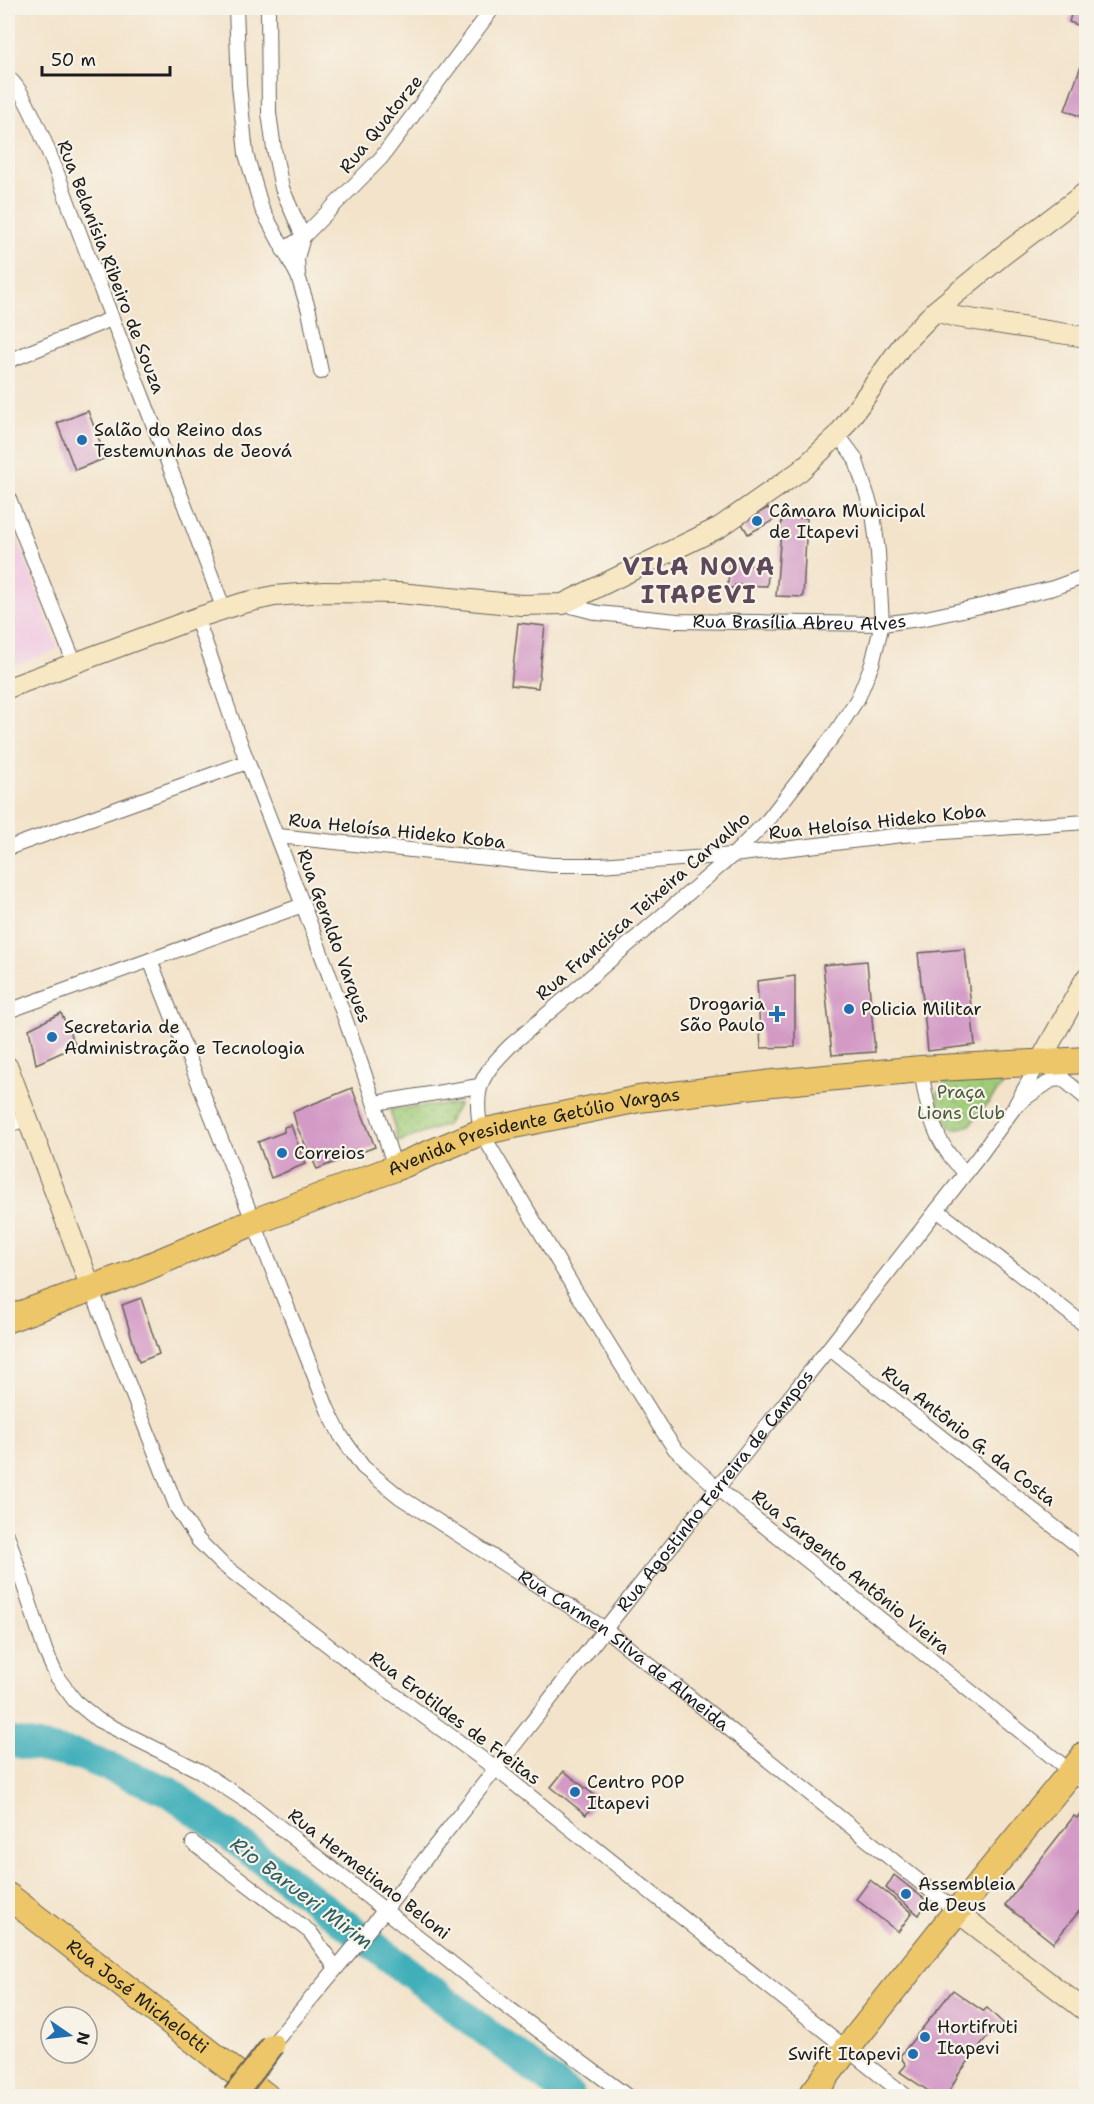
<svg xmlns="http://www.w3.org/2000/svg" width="1094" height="2104" font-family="'Shantell Sans',sans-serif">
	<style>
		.built { fill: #f1d0e3 }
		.park { fill: url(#park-dots); stroke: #5e744a; stroke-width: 1.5 }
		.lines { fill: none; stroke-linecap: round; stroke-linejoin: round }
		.river { stroke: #3fafba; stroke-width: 30 }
		.building { fill: #d39ac6 }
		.street-casing { stroke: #676259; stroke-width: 16 }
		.secondary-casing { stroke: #676259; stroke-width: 22 }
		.highway-casing { stroke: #676259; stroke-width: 28 }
		.street { stroke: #fff; stroke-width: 14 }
		.secondary { stroke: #f7e8c3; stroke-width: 20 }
		.highway { stroke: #ecc669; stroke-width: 26 }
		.primary-bridge-casing { stroke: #676259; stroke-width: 26; stroke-linecap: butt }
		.primary-bridge { stroke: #ecc669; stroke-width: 22 }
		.poi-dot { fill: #1f6fb2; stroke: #f7f3e8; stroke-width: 2 }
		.labels { text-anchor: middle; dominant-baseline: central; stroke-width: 4.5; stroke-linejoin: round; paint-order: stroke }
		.street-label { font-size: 18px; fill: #1c1c1c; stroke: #f7f3e8 }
		.poi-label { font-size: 18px; fill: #1c1c1c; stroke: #f7f3e8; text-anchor: start }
		.park-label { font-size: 18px; fill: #4a5a3d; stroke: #f7f3e8 }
		.water-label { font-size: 20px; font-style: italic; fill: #2c5e63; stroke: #f7f3e8 }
		.district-label { font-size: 24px; font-weight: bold; letter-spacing: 1.5px; fill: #5c4858; stroke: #f7f3e8 }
	</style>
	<defs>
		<pattern id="park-dots" width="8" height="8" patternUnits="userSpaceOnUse" patternTransform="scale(1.5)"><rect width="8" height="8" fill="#a0cc79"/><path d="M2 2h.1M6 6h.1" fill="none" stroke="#89af68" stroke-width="1.8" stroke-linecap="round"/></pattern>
	</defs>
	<rect width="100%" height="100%" fill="#f7f3e8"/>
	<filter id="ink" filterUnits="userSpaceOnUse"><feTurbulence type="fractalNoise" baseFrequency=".0167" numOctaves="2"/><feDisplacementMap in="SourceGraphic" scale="12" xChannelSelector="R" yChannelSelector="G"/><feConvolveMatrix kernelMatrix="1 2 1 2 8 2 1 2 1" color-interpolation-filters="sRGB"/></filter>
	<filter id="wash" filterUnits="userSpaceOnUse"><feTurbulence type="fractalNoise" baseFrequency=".008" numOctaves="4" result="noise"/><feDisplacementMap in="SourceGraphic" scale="24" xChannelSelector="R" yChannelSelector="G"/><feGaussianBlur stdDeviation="1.35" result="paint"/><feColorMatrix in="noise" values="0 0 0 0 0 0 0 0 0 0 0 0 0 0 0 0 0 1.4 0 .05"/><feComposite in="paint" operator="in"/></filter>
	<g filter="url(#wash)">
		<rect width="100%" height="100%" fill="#f3e3ca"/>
		<path class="built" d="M8,512L58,649L8,668Z"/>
		<path class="park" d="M998,1078L1002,1086L970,1125L954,1130L942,1117L936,1093L945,1083Z
			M459,1104L446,1125L398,1142L390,1109Z"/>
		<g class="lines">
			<path class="river" d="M8,1741L82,1756L168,1791L258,1857L570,2096"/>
		</g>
		<g id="blocks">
			<path class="building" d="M1073,8H1086V28L1069,22Z
				M1086,52V119L1065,110Z
				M88,411L106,458L75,470L57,423Z
				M768,508L774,520L748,534L741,522Z
				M782,517L807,518L803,597L776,596Z
				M729,562L736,563L738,566L769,565L767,586L735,585L736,588H728Z
				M518,623L545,626L538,688L511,685Z
				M965,949L975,1045L928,1051L918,953Z
				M867,961L875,1052L832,1055L823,965Z
				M795,976V1047L761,1048L757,981Z
				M61,1013L76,1046L36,1064L29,1029Z
				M352,1088L375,1147L317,1169L297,1127L293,1112Z
				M291,1125L305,1164L271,1178L258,1142L284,1132V1127Z
				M141,1298L159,1354L139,1362L122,1305Z
				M564,1771L598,1798L586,1815L551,1787Z
				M1086,1805V1903L1053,1943L1005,1905L1074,1816L1077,1818Z
				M894,1875L927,1901L919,1915L886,1888Z
				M870,1880L912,1913L898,1932L856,1899Z
				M953,1990L983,2011L987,2008L1004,2024L985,2040L958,2075L947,2096H936L900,2072L906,2065L900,2056Z"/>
		</g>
	</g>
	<g filter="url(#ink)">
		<use href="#blocks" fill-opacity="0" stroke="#676259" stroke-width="1.5"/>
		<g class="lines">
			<g class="street-casing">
				<g id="street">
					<path d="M236,8L239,85L246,154L262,209L298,276L309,311L321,372"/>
					<path d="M268,8L269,113L274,149L282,188L303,237L297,258L298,275"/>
					<path d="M8,78C25,87 54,165 62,186C114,328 172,468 224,610"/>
					<path d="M283,250L303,237L381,158L493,8"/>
					<path d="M8,361L111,319"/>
					<path d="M838,435L855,458L873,513L878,552L882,624L872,664L858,698L836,732L768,820L733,855L511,1045C480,1076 473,1088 481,1132L575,1290L660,1427L675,1449L717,1488L1086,1784"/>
					<path d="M8,496L74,662"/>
					<path id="s1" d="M563,604L598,613L677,621L882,624L926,618L985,605L1053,588L1086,576"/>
					<path d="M196,618C215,666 229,715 248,763C300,897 353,1031 395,1168"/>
					<path d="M278,836L552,865H600L733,855L902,835L1086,822"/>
					<path d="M8,848L247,762"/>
					<path id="s2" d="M150,960L328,1410L341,1436L363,1467L400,1497L605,1629L956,1911"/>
					<path d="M8,1011L303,905"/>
					<path d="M921,1069C927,1109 934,1145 966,1173"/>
					<path d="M375,1103L479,1086"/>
					<path d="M1016,1104L1039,1063"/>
					<path d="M8,1125L26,1119"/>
					<path d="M937,1210L1086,1326"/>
					<path d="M91,1288L177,1508L198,1540L222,1564L359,1669L496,1769L906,2096"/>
					<path d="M829,1348L1086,1552"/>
					<path d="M8,1537L45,1650L57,1677L75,1701L98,1720L200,1771L248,1802L503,2004L627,2096"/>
					<path d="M193,1843L310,1932L336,1968"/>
					<path id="s3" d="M268,2050L385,1910L605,1629L829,1348L980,1155L1014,1108L1024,1099L1052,1080L1063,1079L1086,1098"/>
				</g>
			</g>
			<g class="secondary-casing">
				<path id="secondary" d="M935,311L957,317L1086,337
					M8,688L196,618L243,603L274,596L324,592L399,593L521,605L563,604L720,527L800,471L838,435L903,344L935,311L1003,255L1086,192
					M1039,1063L1086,978
					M8,1067L91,1288
					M956,1911L1086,2011"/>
			</g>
			<g class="highway-casing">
				<g id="highway">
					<path id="s4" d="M8,1319L133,1273L254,1222L395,1168L481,1132L639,1099L773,1083L921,1069L1086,1060"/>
					<path id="s5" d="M8,1896L266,2096"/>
					<path d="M811,2096L846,2050L948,1922L1086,1754"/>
				</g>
			</g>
			<use href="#street" class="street"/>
			<use href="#secondary" class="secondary"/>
			<use href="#highway" class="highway"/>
			<g class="primary-bridge-casing">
				<path id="primary-bridge" d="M234,2096L273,2045"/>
			</g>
			<use href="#primary-bridge" class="primary-bridge"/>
		</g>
	</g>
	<g class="poi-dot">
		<circle cx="82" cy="440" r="6"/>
		<circle cx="757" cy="521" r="6"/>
		<circle cx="849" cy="1009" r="6"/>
		<path d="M774 1005h6v6h6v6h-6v6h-6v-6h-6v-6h6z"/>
		<circle cx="52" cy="1037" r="6"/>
		<circle cx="282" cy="1153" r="6"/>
		<circle cx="575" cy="1792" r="6"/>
		<circle cx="906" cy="1894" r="6"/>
		<circle cx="925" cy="2037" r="6"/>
		<circle cx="913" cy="2054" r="6"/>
	</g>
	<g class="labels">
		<g class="street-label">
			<text transform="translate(381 124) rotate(-51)">Rua Quatorze</text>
			<text transform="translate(111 267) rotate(69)">Rua Belanísia Ribeiro de Souza</text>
			<text stroke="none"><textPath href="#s1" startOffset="238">Rua Brasília Abreu Alves</textPath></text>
			<text transform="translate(877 822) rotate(-6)">Rua Heloísa Hideko Koba</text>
			<text transform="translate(397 831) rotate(6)">Rua Heloísa Hideko Koba</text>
			<text transform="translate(643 906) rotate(-41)">Rua Francisca Teixeira Carvalho</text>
			<text transform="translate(334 936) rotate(70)">Rua Geraldo Varques</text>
			<text stroke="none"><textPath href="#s4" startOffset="560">Avenida Presidente Getúlio Vargas</textPath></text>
			<text transform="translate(969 1436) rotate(38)">Rua Antônio G. da Costa</text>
			<text stroke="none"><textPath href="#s3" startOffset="716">Rua Agostinho Ferreira de Campos</textPath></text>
			<text transform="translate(851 1572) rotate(39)">Rua Sargento Antônio Vieira</text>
			<text stroke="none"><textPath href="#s2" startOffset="870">Rua Carmen Silva de Almeida</textPath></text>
			<text transform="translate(455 1718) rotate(37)">Rua Erotildes de Freitas</text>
			<text transform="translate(369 1874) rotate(38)">Rua Hermetiano Beloni</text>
			<text stroke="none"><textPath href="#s5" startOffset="164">Rua José Michelotti</textPath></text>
		</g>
		<g class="poi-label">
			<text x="94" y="430">Salão do Reino das<tspan x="94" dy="21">Testemunhas de Jeová</tspan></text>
			<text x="769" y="511">Câmara Municipal<tspan x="769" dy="21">de Itapevi</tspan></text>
			<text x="765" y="1004" text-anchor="end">Drogaria<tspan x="765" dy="21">São Paulo</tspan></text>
			<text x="861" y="1009">Policia Militar</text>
			<text x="64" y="1027">Secretaria de<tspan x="64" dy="21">Administração e Tecnologia</tspan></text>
			<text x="294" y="1153">Correios</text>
			<text x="587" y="1782">Centro POP<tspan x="587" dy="21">Itapevi</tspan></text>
			<text x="918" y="1884">Assembleia<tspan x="918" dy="21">de Deus</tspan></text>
			<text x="937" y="2027">Hortifruti<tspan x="937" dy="21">Itapevi</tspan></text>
			<text x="901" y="2054" text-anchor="end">Swift Itapevi</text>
		</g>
		<g class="park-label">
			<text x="961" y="1092">Praça<tspan x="961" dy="21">Lions Club</tspan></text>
		</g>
		<g class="water-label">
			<text transform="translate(302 1893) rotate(37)">Rio Barueri Mirim</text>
		</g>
		<g class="district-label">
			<text x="699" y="567">VILA NOVA<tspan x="699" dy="28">ITAPEVI</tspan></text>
		</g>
	</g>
	<rect width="1094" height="2104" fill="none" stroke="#f7f3e8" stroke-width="30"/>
	<g transform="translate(69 2035) rotate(104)"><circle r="28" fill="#f7f3e8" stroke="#9f9d96" stroke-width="1.5"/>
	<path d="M0-4.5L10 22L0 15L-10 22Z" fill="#1f6fb2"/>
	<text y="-9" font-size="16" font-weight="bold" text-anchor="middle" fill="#1c1c1c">N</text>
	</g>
	<path d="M42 66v9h128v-9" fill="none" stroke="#1c1c1c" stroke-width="3"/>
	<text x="51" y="66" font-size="18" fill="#1c1c1c" stroke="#f7f3e8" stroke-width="4.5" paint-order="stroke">50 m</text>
</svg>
